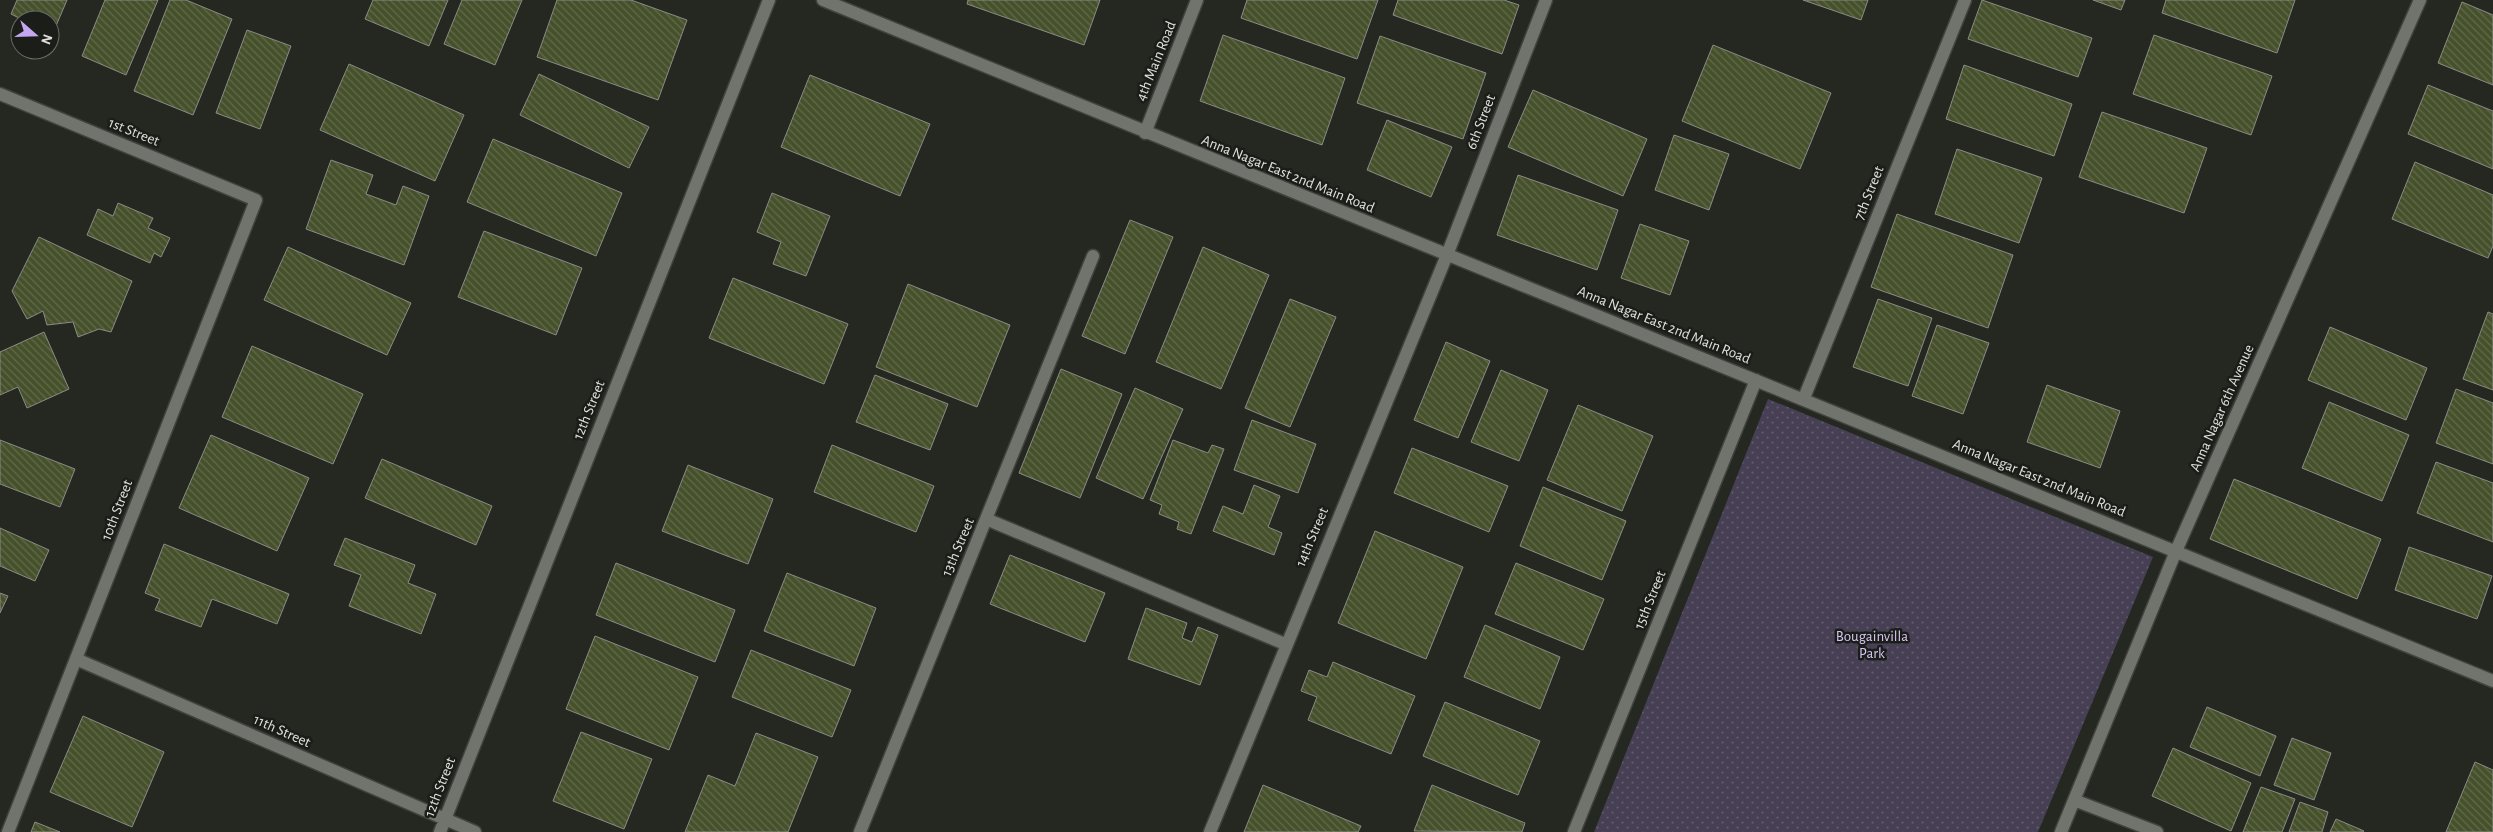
<svg xmlns="http://www.w3.org/2000/svg" width="2493" height="832" font-family="'Alegreya Sans',sans-serif">
	<style>
		.green { fill: url(#green-dots) }
		.building { fill: url(#building-back-hatch); stroke: #8a8c85 }
		.lines { fill: none; stroke-linecap: round; stroke-linejoin: round }
		.minor-casing { stroke: #41423e; stroke-width: 15 }
		.minor { stroke: #71746d; stroke-width: 12 }
		.labels { text-anchor: middle; dominant-baseline: central; stroke-width: 5; stroke-linejoin: round; paint-order: stroke }
		.street-label { font-size: 15px; fill: #e1e2de; stroke: #1b1d18 }
		.park-label { font-size: 15px; fill: #d8c6f8; stroke: #1b1d18 }
	</style>
	<defs>
		<pattern id="green-dots" width="8" height="8" patternUnits="userSpaceOnUse" patternTransform="scale(1.25)"><rect width="8" height="8" fill="#474055"/><path d="M2 2h.1M6 6h.1" fill="none" stroke="#615b6d" stroke-width="1.8" stroke-linecap="round"/></pattern>
		<pattern id="building-back-hatch" width="6" height="6" patternUnits="userSpaceOnUse" patternTransform="scale(1.25)"><rect width="6" height="6" fill="#46512c"/><path d="M-1 5l2 2M0 0l6 6M5-1l2 2" fill="none" stroke="#606a4a"/></pattern>
	</defs>
	<rect width="100%" height="100%" fill="#252721"/>
	<path class="green" d="M1768,399L2153,557L2038,832H1594Z"/>
	<path class="building" d="M17,0H67L53,33L50,32V20H23L11,14Z
		M105,0H158L126,75L82,56Z
		M170,0H186L232,19L193,115L134,91Z
		M373,0H448L429,46L365,19Z
		M462,0H522L495,65L444,44Z
		M557,0H631L687,20L658,100L537,57Z
		M968,0H1100L1084,45L967,4Z
		M1247,0H1378L1357,59L1241,18Z
		M1398,0H1504L1519,5L1502,54L1393,15Z
		M1803,0H1868L1861,20Z
		M1982,0L2092,38L2078,77L1968,39Z
		M2093,0H2125L2121,10Z
		M2166,0H2295L2277,53L2162,13Z
		M2462,2L2493,15V85L2438,63Z
		M247,30L291,46L260,129L216,113Z
		M1223,35L1345,78L1322,145L1200,101Z
		M2154,35L2272,76L2251,135L2133,94Z
		M1380,36L1486,73L1463,139L1357,103Z
		M1713,45L1831,93L1800,169L1682,121Z
		M349,64L464,115L435,181L320,130Z
		M1964,65L2072,104L2054,156L1946,119Z
		M539,74L649,127L629,168L520,115Z
		M810,75L930,124L900,196L781,147Z
		M2428,85L2493,111V169L2408,134Z
		M1533,90L1647,139L1623,196L1508,147Z
		M2102,112L2207,148L2184,213L2079,177Z
		M1387,120L1452,147L1431,197L1367,170Z
		M1674,135L1729,154L1709,210L1655,190Z
		M493,139L622,193L596,256L467,202Z
		M1957,149L2042,178L2019,243L1935,214Z
		M331,160L373,175L366,194L396,205L403,186L429,196L404,265L306,229Z
		M2415,162L2493,195V246L2488,258L2392,219Z
		M1518,175L1618,210L1597,270L1497,235Z
		M772,193L830,216L806,276L773,264L781,242L757,232Z
		M118,203L153,218L148,228L170,238L161,257L154,253L150,263L87,235L98,209L113,216Z
		M1897,214L2013,255L1988,328L1871,287Z
		M1130,220L1173,237L1125,354L1082,336Z
		M1640,224L1689,241L1670,295L1621,278Z
		M484,231L582,268L556,335L458,297Z
		M39,237L132,281L111,332L99,329L78,337L73,322L47,325L43,311L27,319L12,291Z
		M288,247L411,303L387,355L264,300Z
		M1203,247L1269,275L1221,389L1156,362Z
		M733,278L848,324L824,384L709,338Z
		M908,284L1010,325L977,407L876,367Z
		M1290,299L1336,317L1290,427L1245,408Z
		M1878,299L1932,318L1908,386L1853,367Z
		M2488,312L2493,314V390L2463,379Z
		M1937,325L1989,343L1963,414L1912,396Z
		M2330,327L2427,368L2406,420L2308,380Z
		M44,332L69,389L27,408L18,387L0,395V352Z
		M1446,342L1490,361L1458,438L1414,420Z
		M252,346L363,394L333,464L222,417Z
		M1061,369L1122,394L1080,498L1019,473Z
		M1501,370L1548,390L1519,461L1471,442Z
		M875,375L948,404L930,450L856,422Z
		M2047,385L2120,411L2100,468L2027,442Z
		M1135,388L1183,409L1143,499L1096,478Z
		M2456,389L2493,403V464L2436,443Z
		M2329,402L2409,435L2382,501L2302,468Z
		M1578,405L1653,436L1622,511L1547,480Z
		M1252,420L1316,444L1298,493L1234,470Z
		M211,435L309,478L277,551L179,508Z
		M0,440L75,469L60,507L0,484Z
		M1173,440L1208,453L1212,445L1224,449L1191,534L1177,529L1179,522L1159,514L1162,505L1150,500Z
		M832,445L934,486L916,532L814,492Z
		M1412,448L1508,486L1489,532L1394,493Z
		M382,459L492,506L476,545L365,498Z
		M2436,462L2493,483V542L2417,513Z
		M688,465L773,499L748,564L662,531Z
		M2234,479L2381,539L2357,599L2210,539Z
		M1254,485L1280,496L1268,527L1282,533L1274,555L1213,531L1223,506L1243,514Z
		M1543,487L1626,521L1602,580L1520,546Z
		M0,528L49,550L35,581L0,566Z
		M1375,531L1463,567L1426,659L1338,623Z
		M345,538L415,565L408,583L436,594L421,634L349,606L361,575L334,565Z
		M164,544L289,594L277,624L212,599L201,627L155,610L160,599L145,593Z
		M2409,547L2492,576L2477,619L2395,590Z
		M1010,555L1105,593L1085,642L990,604Z
		M616,563L735,610L715,662L596,615Z
		M1516,563L1604,599L1583,650L1495,614Z
		M787,573L876,608L854,666L764,631Z
		M0,593L8,596L0,613Z
		M1146,608L1187,623L1182,638L1192,642L1198,627L1218,635L1200,685L1128,659Z
		M1485,625L1560,657L1540,709L1464,677Z
		M595,636L698,677L669,750L566,709Z
		M751,650L851,690L832,737L732,697Z
		M1333,662L1415,696L1391,754L1308,720L1317,697L1301,691L1309,670L1327,677Z
		M1445,702L1540,741L1518,795L1423,756Z
		M2207,707L2276,736L2260,776L2190,747Z
		M83,716L164,752L132,827L50,792Z
		M581,732L652,759L624,829L553,801Z
		M756,733L818,757L788,832H685L708,775L735,786Z
		M2292,738L2331,753L2314,800L2274,785Z
		M2173,748L2251,783L2231,831L2152,796Z
		M2475,762L2493,770V832H2446Z
		M1263,785L1361,826L1358,832H1244Z
		M1432,785L1525,823L1522,832L1414,831Z
		M2261,787L2295,799L2282,832H2243Z
		M2300,802L2328,812L2322,832H2289Z
		M2336,819L2364,831L2363,832H2330Z
		M35,822L60,832H31Z"/>
	<g class="lines">
		<g class="minor-casing">
			<path id="minor" d="M823,0L2493,681
				M0,94L256,200L8,832
				M1145,133L1197,0
				M1804,398L1965,0
				M986,519L1093,256
				M76,659L475,832
				M2074,800L2157,832
				M440,832L769,0
				M860,832L986,519L1285,644
				M1210,832L1447,255L1546,0
				M1574,832L1756,380
				M2061,832L2176,551L2420,0"/>
		</g>
		<use href="#minor" class="minor"/>
	</g>
	<g class="labels">
		<g class="street-label">
			<text transform="translate(1156 61) rotate(-68)">4th Main Road</text>
			<text transform="translate(1481 122) rotate(-69)">6th Street</text>
			<text transform="translate(134 132) rotate(22)">1st Street</text>
			<text transform="translate(1288 174) rotate(22)">Anna Nagar East 2nd Main Road</text>
			<text transform="translate(1869 193) rotate(-68)">7th Street</text>
			<text transform="translate(1664 325) rotate(22)">Anna Nagar East 2nd Main Road</text>
			<text transform="translate(2222 408) rotate(-66)">Anna Nagar 6th Avenue</text>
			<text transform="translate(589 410) rotate(-68)">12th Street</text>
			<text transform="translate(2039 478) rotate(22)">Anna Nagar East 2nd Main Road</text>
			<text transform="translate(117 510) rotate(-69)">10th Street</text>
			<text transform="translate(1312 537) rotate(-67)">14th Street</text>
			<text transform="translate(958 547) rotate(-67)">13th Street</text>
			<text transform="translate(1650 600) rotate(-68)">15th Street</text>
			<text transform="translate(282 731) rotate(24)">11th Street</text>
			<text transform="translate(440 787) rotate(-69)">12th Street</text>
		</g>
		<g class="park-label">
			<text x="1872" y="636">Bougainvilla<tspan x="1872" dy="17">Park</tspan></text>
		</g>
	</g>
	<g transform="translate(35 35) rotate(110)"><circle r="24" fill="#1b1d18" stroke="#6a6c67"/>
	<path d="M0-4L9 19L0 12L-9 19Z" fill="#c4a7f1"/>
	<text y="-8" font-size="14" font-weight="bold" text-anchor="middle" fill="#e1e2de">N</text>
	</g>
</svg>
